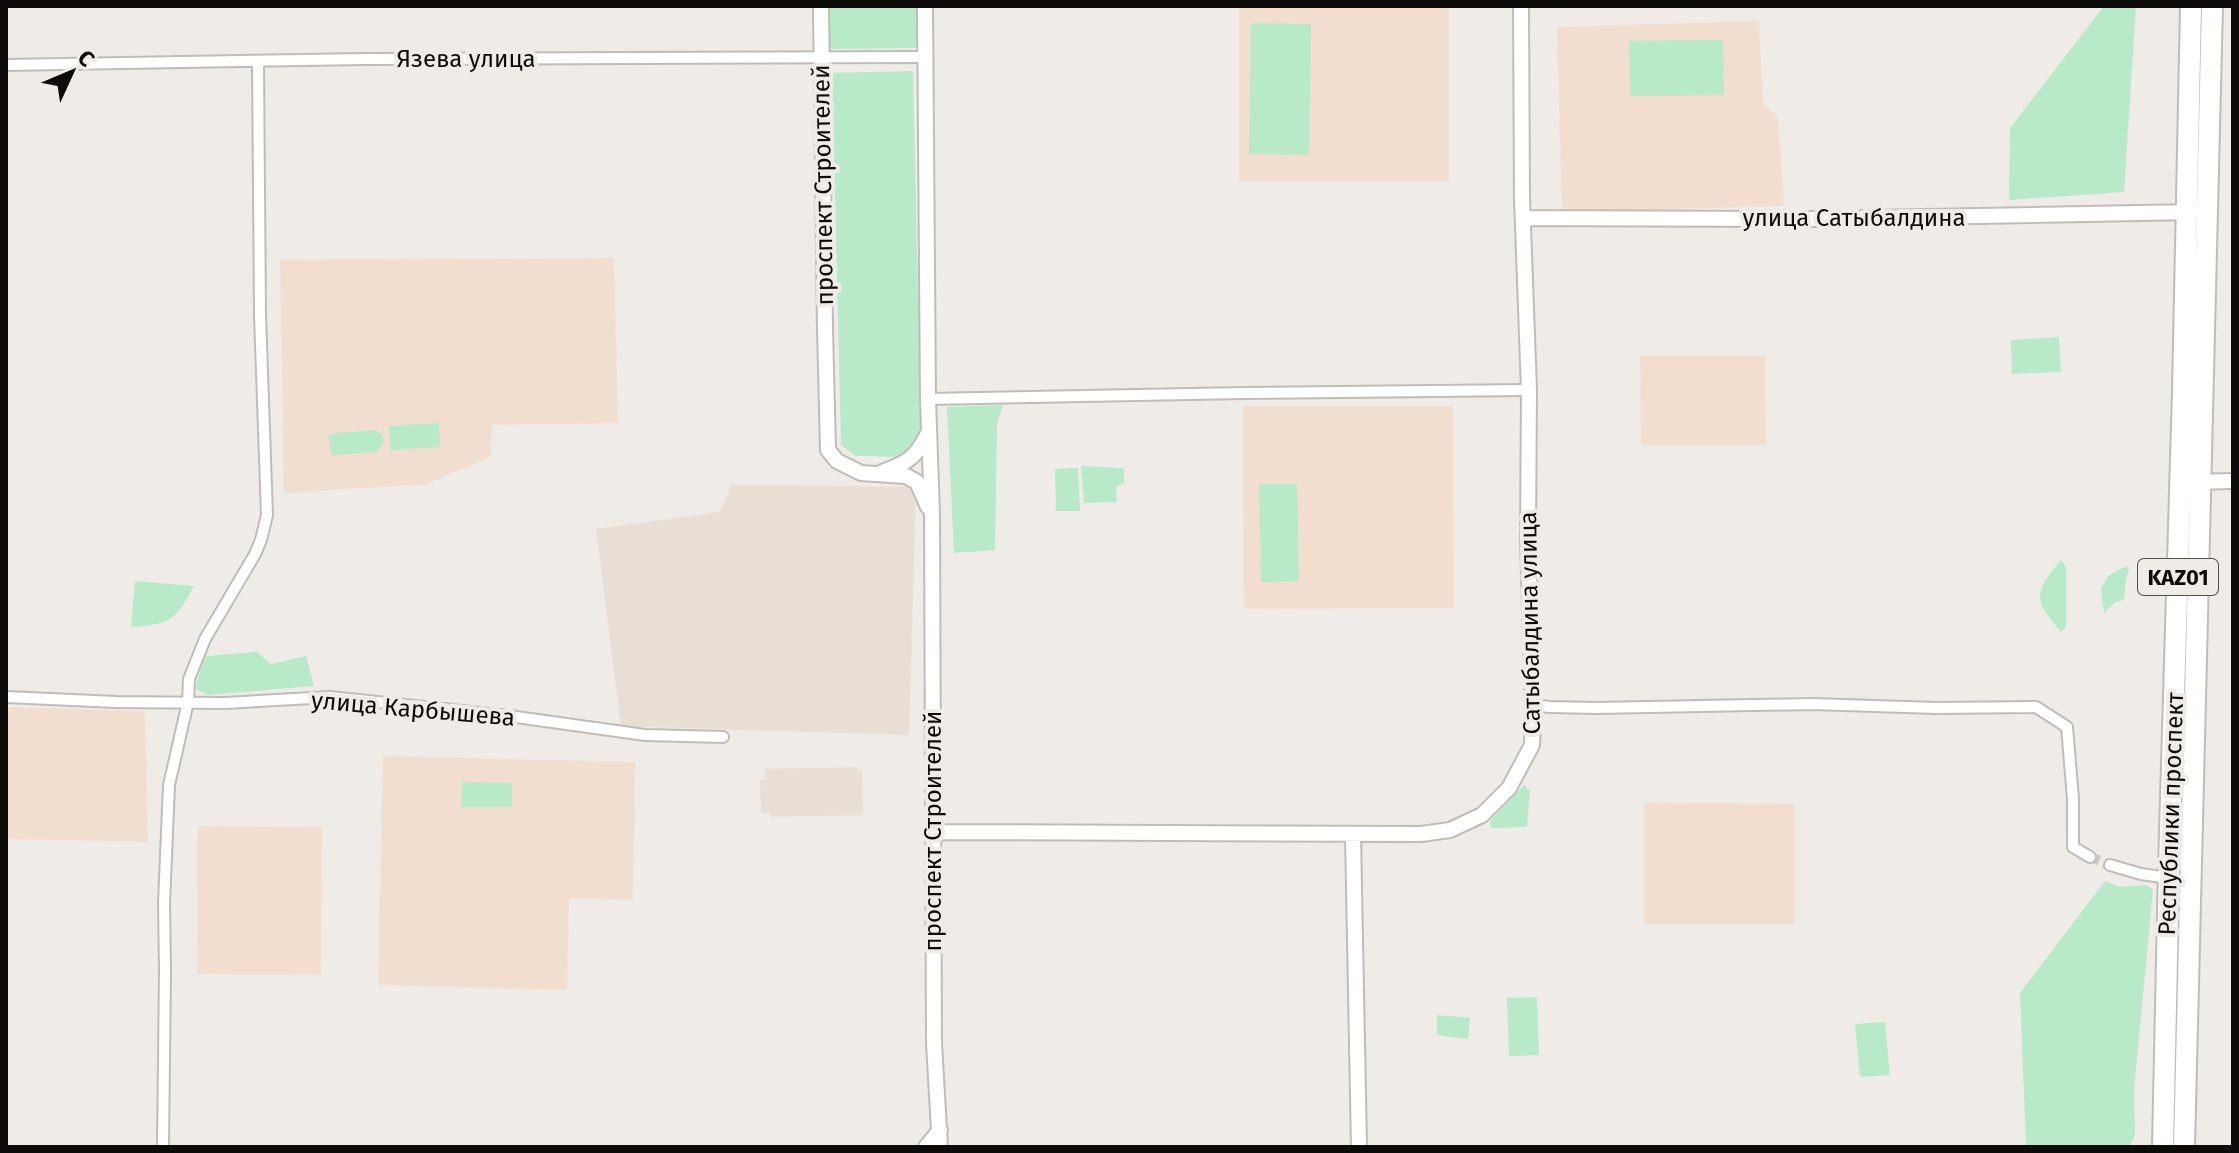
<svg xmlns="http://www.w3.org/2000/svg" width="2239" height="1153" font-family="'Fira Sans',sans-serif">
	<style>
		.built { fill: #e8ded4 }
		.education { fill: #f1dece }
		.green { fill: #b8e9c8 }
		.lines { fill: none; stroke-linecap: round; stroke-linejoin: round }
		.street-tunnel { stroke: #cdcac6; stroke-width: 10; stroke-dasharray: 10 5; stroke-linecap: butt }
		.street-casing { stroke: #c0bcb8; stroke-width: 14 }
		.secondary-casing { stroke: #c0bcb8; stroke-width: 18 }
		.highway-casing { stroke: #c0bcb8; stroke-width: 24 }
		.street { stroke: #fff; stroke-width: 10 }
		.secondary { stroke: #fff; stroke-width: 14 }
		.highway { stroke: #fff; stroke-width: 20 }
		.labels { text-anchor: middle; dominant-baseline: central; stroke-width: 8; stroke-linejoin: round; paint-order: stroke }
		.shield { fill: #efebe7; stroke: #524f4d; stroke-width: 2 }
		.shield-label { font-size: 22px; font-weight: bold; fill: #0e0c0b }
		.street-label { font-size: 24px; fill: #0e0c0b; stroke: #efebe7 }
	</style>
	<rect width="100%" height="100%" fill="#efebe7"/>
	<path class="built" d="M731,485L916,487L909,735L621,726L596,529L720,512Z
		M858,767V771H862L863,815L770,817V813H761L760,780L766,779L765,769Z"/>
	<path class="education" d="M1239,6H1449V181H1239Z
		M1753,21H1759L1763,103L1778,117L1784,206L1562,212L1557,27Z
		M614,258L618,423L492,425L490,457L427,484L284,493L280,260Z
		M1640,356H1765L1766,445H1641Z
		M1243,406H1453L1454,608L1244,609Z
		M6,707L145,711L148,842L6,839Z
		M383,756L635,762L633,900L569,898L567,990L378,985Z
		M1644,803L1795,804V924H1644Z
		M198,826L322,827L321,975L197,974Z"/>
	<path class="green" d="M830,6H919V48L830,49Z
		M2104,6H2136L2124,192L2009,200L2010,128Z
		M1251,23L1311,24L1309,155L1249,154Z
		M1723,40L1724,95L1630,96L1629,41Z
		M913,71L921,431L916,448L903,457L856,456L841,445L832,73Z
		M2059,337L2061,372L2012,374L2011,340Z
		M1003,405L997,424L995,550L954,553L947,407Z
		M439,423L440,447L390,450L389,426Z
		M375,430L382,434L384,442L376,452L332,455L328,436L336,433Z
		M1081,466L1124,468V483L1116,487L1117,502L1084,503Z
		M1078,468L1080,511H1056L1055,469Z
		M1259,484H1297L1299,581L1261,582Z
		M2187,495H2191L2175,1147H2171Z
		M2061,560L2066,567V627L2061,632C2034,600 2032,594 2061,560Z
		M2127,566L2129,570L2126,578L2124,599L2114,603L2104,613L2101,588L2109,575Z
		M135,581L194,586C175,621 171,624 131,627Z
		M257,652L271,664L306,656L314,686L208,695L195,689L201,668L206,656Z
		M462,782L512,783V807H461Z
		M1524,785L1530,790L1527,827L1491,828L1490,821Z
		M2105,881L2120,887L2146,885L2153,890L2134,1090L2135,1135L2129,1147H2026L2020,993Z
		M1537,997L1539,1055L1509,1056L1507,998Z
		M1437,1015L1470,1018L1468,1039L1437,1035Z
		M1885,1022L1890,1075L1860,1077L1855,1024Z"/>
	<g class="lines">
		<path class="street-tunnel" d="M2090,857L2110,865"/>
		<g class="street-casing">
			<path id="street" d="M6,65L366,59L927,57
				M928,399L1245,393L1529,390
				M6,697L116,702L225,703L330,697L509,716L645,735L723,737
				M1531,705L1550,707L1596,708L1812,704L1936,708L2036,707L2067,727L2073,799V847L2090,857
				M2110,865L2141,874L2169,878
				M163,1147L165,970L164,903L169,785L188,702L189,679L205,639L255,554L261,540L267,515L260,315L258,62"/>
		</g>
		<g class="secondary-casing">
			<path id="secondary" d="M821,6L825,329L828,450L837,461L861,473L906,476L917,482L928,507
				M925,6L928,399L932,514L934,1043L940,1147
				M1523,218L1812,219L2194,212
				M882,472C907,463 916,458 928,433
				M2193,482L2233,481
				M934,832L1421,834L1450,830L1482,815L1509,788L1532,745L1533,719L1528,538L1529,390L1522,199L1521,6
				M1353,835L1359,1147
				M926,1147L940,1130"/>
		</g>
		<g class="highway-casing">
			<path id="highway" d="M2163,1147L2169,866L2183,391L2191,6
				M2184,1147L2212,6"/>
		</g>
		<use href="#street" class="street"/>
		<use href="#secondary" class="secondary"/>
		<use href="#highway" class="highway"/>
	</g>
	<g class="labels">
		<rect class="shield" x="2138" y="559" width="80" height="36" rx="6"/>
		<g class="shield-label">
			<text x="2178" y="577">KАZ01</text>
		</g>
		<g class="street-label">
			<text x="466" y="59">Язева улица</text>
			<text transform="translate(823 185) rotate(-91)">проспект Строителей</text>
			<text x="1854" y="218">улица Сатыбалдина</text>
			<text transform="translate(1530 623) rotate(-91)">Сатыбалдина улица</text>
			<text transform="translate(413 709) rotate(5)">улица Карбышева</text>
			<text transform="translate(2171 814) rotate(-88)">Республики проспект</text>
			<text transform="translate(933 831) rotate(-90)">проспект Строителей</text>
		</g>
	</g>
	<rect width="2239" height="1153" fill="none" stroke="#0e0c0b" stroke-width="16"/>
	<g transform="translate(72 72) rotate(46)" stroke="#efebe7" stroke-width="6" paint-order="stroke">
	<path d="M0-6L14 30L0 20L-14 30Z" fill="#0e0c0b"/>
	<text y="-12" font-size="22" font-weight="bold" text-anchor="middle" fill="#0e0c0b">С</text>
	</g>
</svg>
